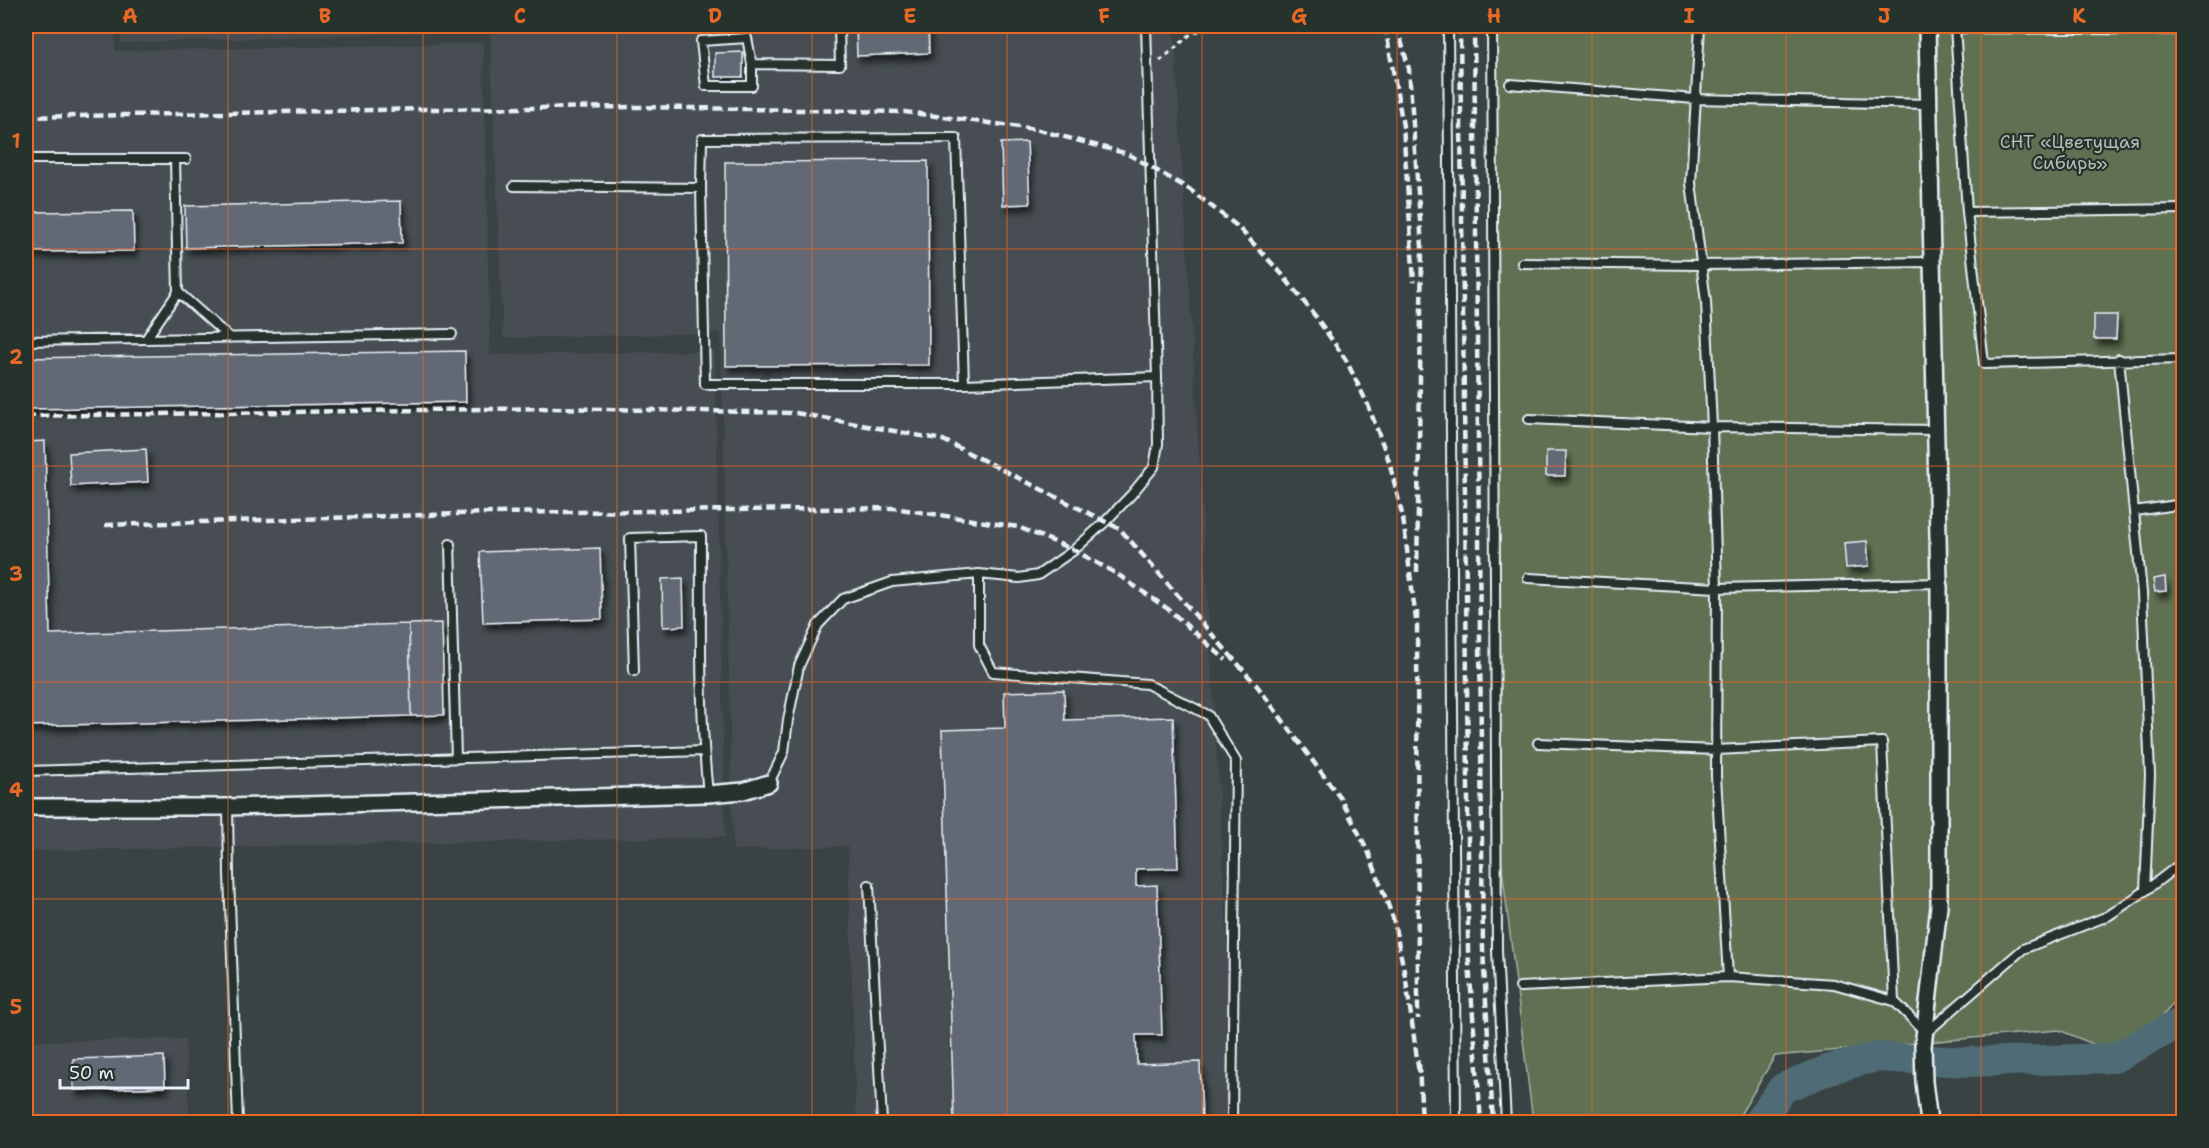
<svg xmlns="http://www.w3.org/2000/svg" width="2209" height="1148" font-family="'Shantell Sans',sans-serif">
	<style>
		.built { fill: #464e52 }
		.green { fill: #607153; stroke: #a4b1a6; stroke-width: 1.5 }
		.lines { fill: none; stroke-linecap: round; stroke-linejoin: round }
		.river { stroke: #506c76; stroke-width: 30 }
		.building { fill: #646875; stroke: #e8f1f8; stroke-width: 1.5; filter: url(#shadow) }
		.service-casing { stroke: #e8f1f8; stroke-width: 12 }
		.minor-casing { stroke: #e8f1f8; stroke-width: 20 }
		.path { stroke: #e8f1f8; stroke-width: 3; stroke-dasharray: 4.5 4.5; stroke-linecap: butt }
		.service { stroke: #26332d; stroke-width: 8 }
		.minor { stroke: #26332d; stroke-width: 15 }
		.rail { stroke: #e8f1f8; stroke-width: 4.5; stroke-dasharray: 9 4.5; stroke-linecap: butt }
		.grid { fill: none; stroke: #e86824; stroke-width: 1.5; stroke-opacity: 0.55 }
		.labels { text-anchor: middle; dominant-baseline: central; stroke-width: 4.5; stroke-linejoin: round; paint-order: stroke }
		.park-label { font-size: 18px; fill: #b2beb6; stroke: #26332d }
		.neatline { fill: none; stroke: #e86824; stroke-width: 2 }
		.grid-label { font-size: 20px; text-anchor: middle; font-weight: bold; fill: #e86824 }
	</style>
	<defs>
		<filter id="shadow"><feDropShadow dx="3.5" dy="6" stdDeviation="3" flood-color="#0009"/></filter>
	</defs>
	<rect width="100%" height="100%" fill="#394343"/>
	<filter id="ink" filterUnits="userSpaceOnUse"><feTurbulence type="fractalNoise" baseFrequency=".0167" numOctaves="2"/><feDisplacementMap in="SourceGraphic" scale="12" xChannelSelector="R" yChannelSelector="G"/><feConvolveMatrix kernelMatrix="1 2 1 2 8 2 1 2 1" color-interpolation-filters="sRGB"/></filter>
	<g filter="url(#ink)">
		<path class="built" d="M26,26H115V51L483,43L490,355L715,351L725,837L26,851Z
			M121,26H1174L1238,1122H856L848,846L733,850L721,333L503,338L490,30L121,43Z
			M185,1039L190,1122H26V1041Z"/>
		<path class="green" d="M1497,26H2183V992L2149,1032L2120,1055L2059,1030L1775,1056L1736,1122H1533L1498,836Z"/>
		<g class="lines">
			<path class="river" d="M1758,1122L1783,1088L1830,1069L1876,1057L1966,1062L2114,1058L2184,1021"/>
		</g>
		<path class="building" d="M856,26H928L929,53L857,56Z
			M743,52V77H715V53Z
			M1027,142L1030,204L1003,205L1001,143Z
			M928,161L929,365L726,366L725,162Z
			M401,201L402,243L186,248L185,206Z
			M133,211L134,251L26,252V212Z
			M2094,315H2117L2116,339H2094Z
			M465,351L466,402L26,409V358Z
			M45,441L50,634L409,624L411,716L26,726V442Z
			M146,449L148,482L71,486L69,453Z
			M1546,451H1566L1565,476H1546Z
			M1867,541L1869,566L1846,568L1844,543Z
			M600,548L602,619L483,623L480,552Z
			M2165,577L2166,591L2155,592L2153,579Z
			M683,578L684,626L663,627L662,579Z
			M442,623L444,715L411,716L409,624Z
			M1064,690L1065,720L1173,717L1178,868L1136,869V886L1157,885L1162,1035H1136L1137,1064L1200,1062L1202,1122H954L942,730L1005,728L1004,692Z
			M164,1056L165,1087L74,1090L73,1059Z"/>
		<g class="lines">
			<g class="service-casing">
				<path id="service" d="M1448,26L1456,1118L1453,1122
					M1492,26L1497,951L1506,1122
					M1700,26L1691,183L1706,302L1712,427L1717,588L1716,776L1728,977
					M1955,26L1967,212L1984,364L2184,359
					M1955,28L2184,30
					M747,38L752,64V86H706L701,41Z
					M752,64L840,65L839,26
					M1510,84L1695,99L1929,104
					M26,159H186
					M514,186L701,188L702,139L956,138L964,384L1157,377
					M701,188L705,384H964
					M1967,212L2184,209
					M1522,263L1701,265L1933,262
					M178,292L230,338
					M146,339L178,292L175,159
					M26,341L452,334
					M2119,359L2142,593L2150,775L2145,891
					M1529,419L1712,427L1936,430
					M2134,511L2184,504
					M450,544L456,759
					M979,574V645L993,672L1147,684L1208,715L1236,761L1232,1122
					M1528,578L1717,588L1939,583
					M634,671L630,538L701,536C701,622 699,708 708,794
					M1538,743L1716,750L1882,742L1894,1001
					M26,771L704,751
					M769,783L784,752L788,720L799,666L818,625L843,599L892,582L979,574L1019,578L1038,575L1074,550L1105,522L1131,495L1154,467L1158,444L1157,377L1146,26
					M228,807L229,875L238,1122
					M869,885L882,1122
					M1520,987L1728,977L1834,984L1894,1001L1926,1033L2023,949L2108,916L2145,891L2184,861"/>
			</g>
			<g class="minor-casing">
				<path id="minor" d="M1927,26L1939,583V906L1923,1046L1924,1082L1929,1122
					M26,807H228L708,794L743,791L769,783"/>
			</g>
			<path class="path" d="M1160,61L1191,34L1213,26"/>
			<use href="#service" class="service"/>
			<use href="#minor" class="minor"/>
			<path class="rail" d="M1385,26L1403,126L1414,282
				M1397,26L1409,69L1422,247L1417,572
				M1460,26L1468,780V950L1481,1122
				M1474,26L1483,950L1493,1122
				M26,117L427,109L639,107L905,112L1035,129L1128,154L1189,189L1237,226L1281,273L1316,317L1346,360L1368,405L1389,461L1403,518L1416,620
				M26,416L554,408L796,413L943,440L1120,529L1258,687L1341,799L1368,851L1393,918L1406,980L1419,1073
				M105,525L490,513L894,508L1018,527L1074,550L1117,574L1168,609L1226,660
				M1417,611L1418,1019
				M1419,1064L1422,1122"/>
		</g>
	</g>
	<path class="grid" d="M228,26V1122M423,26V1122M617,26V1122M812,26V1122M1007,26V1122M1202,26V1122M1397,26V1122M1592,26V1122M1786,26V1122M1981,26V1122M26,249H2184M26,466H2184M26,682H2184M26,899H2184"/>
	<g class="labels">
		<g class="park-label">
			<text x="2070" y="142">СНТ «Цветущая<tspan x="2070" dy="21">Сибирь»</tspan></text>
		</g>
	</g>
	<rect width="2209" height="1148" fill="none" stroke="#26332d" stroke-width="66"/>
	<path d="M60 1079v9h128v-9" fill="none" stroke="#e8f1f8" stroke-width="3"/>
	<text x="69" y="1079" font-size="18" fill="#e8f1f8" stroke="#26332d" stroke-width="4.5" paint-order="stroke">50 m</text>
	<rect x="33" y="33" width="2143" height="1082" class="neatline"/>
	<g class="grid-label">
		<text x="130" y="23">A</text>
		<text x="325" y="23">B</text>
		<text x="520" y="23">C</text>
		<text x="715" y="23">D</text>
		<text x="910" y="23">E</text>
		<text x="1104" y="23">F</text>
		<text x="1299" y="23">G</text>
		<text x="1494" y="23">H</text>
		<text x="1689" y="23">I</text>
		<text x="1884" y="23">J</text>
		<text x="2079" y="23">K</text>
		<text x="16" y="148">1</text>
		<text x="16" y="364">2</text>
		<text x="16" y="581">3</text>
		<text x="16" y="797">4</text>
		<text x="16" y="1014">5</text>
	</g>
</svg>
